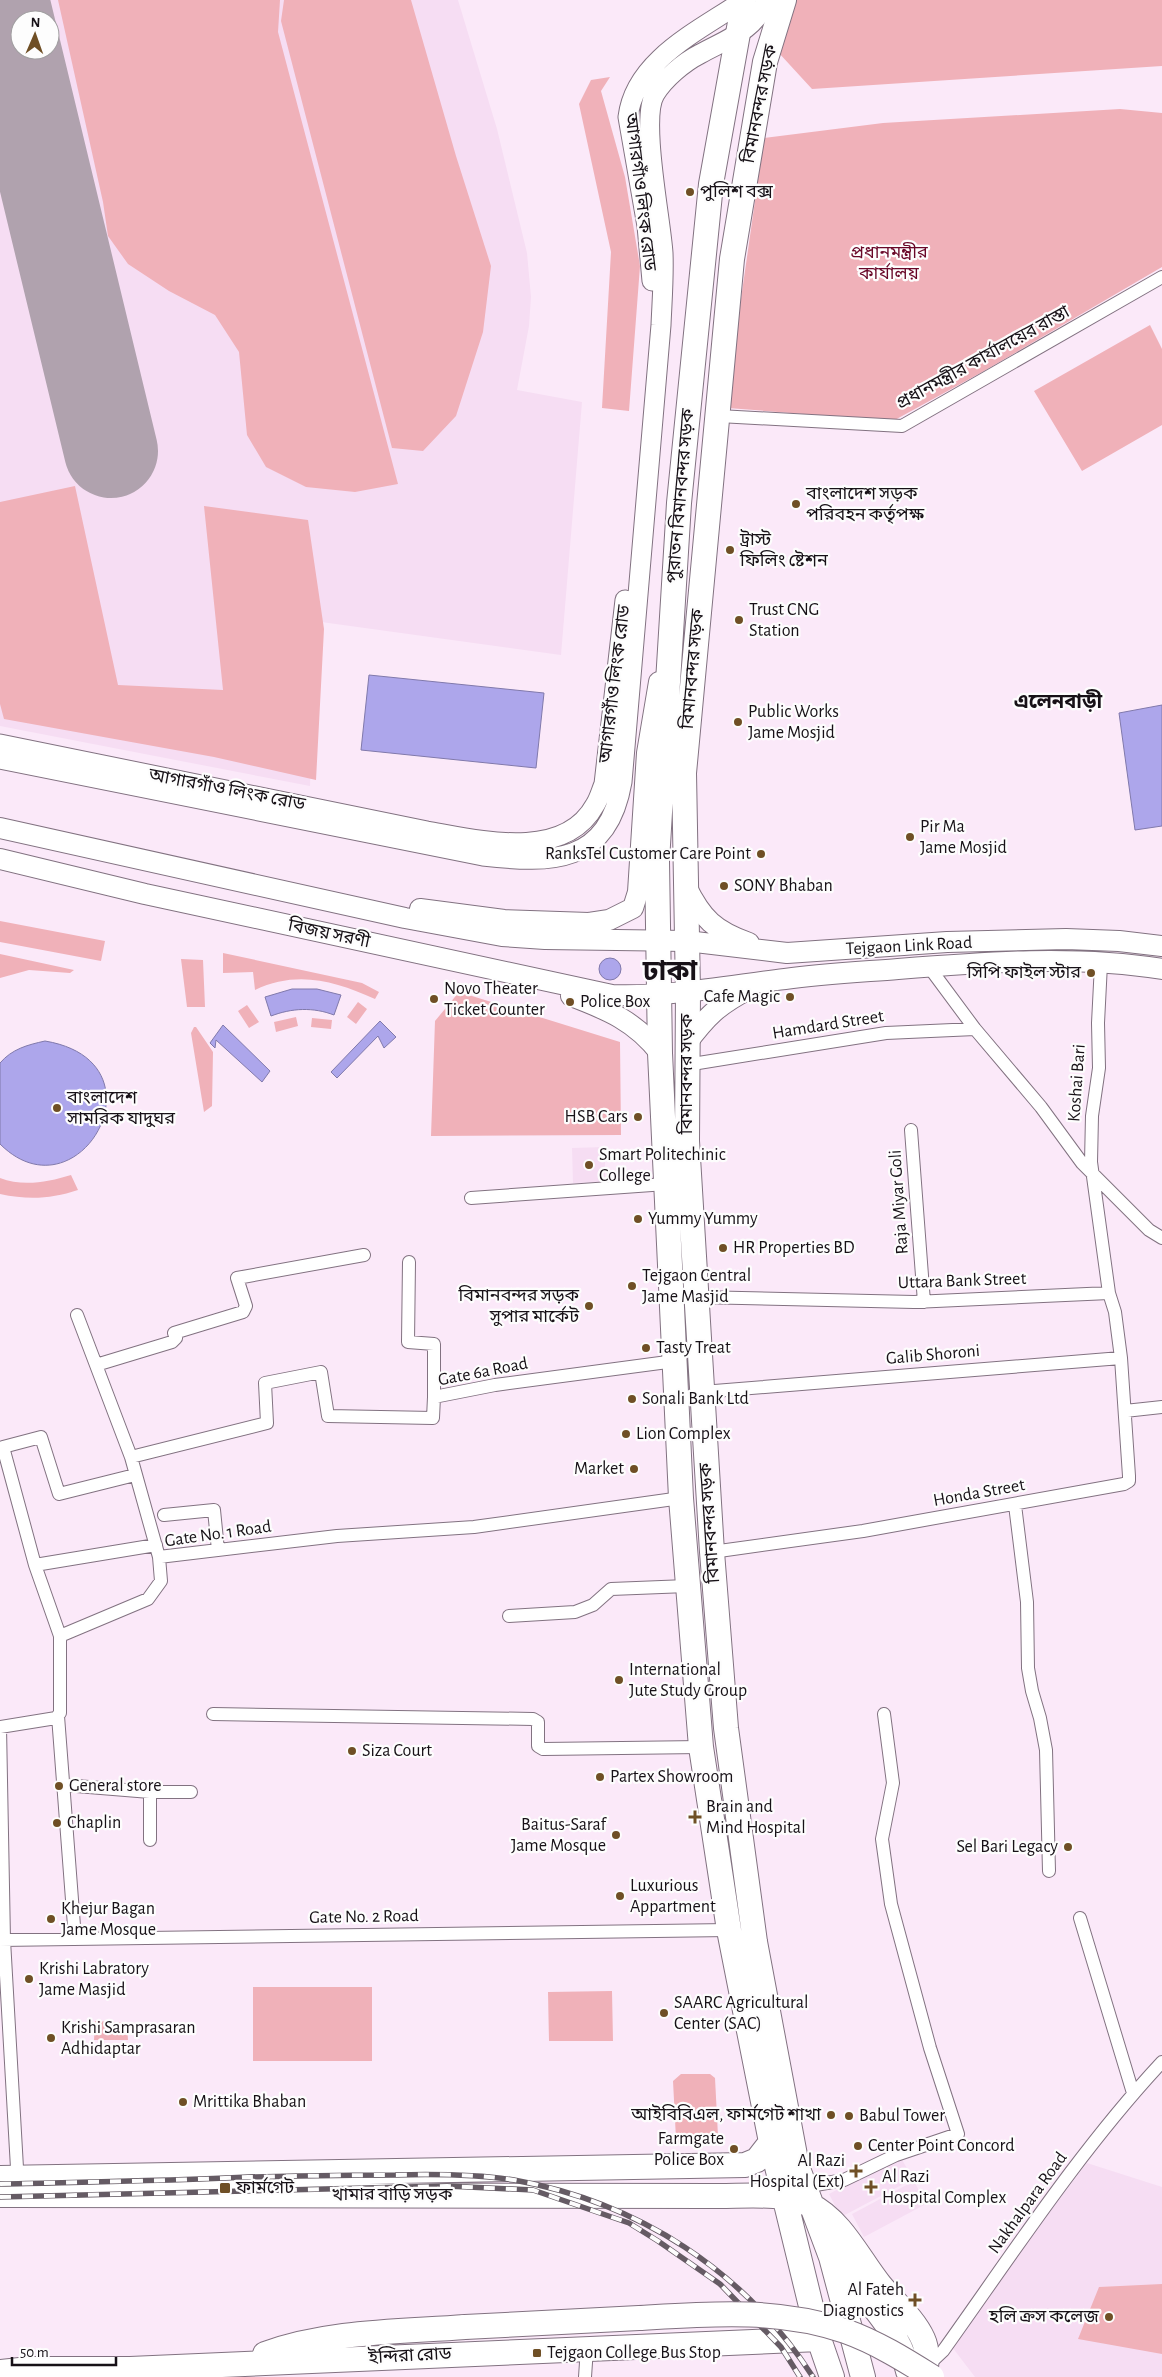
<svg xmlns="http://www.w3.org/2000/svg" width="1162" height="2377" font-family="'Alegreya Sans','Noto Sans Bengali',sans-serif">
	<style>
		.built { fill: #f6ddf3; fill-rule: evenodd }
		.green { fill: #f0b1b9 }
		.water { fill: #ada6eb; stroke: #8079ab }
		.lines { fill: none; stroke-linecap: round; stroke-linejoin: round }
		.runway { stroke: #b0a2ae; stroke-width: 94 }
		.street-casing { stroke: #827281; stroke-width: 14 }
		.secondary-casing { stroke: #827281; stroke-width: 21 }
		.primary-casing { stroke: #827281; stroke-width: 22 }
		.highway-casing { stroke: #827281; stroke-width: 26 }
		.street { stroke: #fff; stroke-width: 12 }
		.secondary { stroke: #fff; stroke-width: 19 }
		.primary { stroke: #fff; stroke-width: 20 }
		.highway { stroke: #fff; stroke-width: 24 }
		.rail-casing { stroke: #655b64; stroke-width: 5.5 }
		.rail { stroke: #fdfdfd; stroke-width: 4; stroke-dasharray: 11; stroke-linecap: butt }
		.highway-bridge-casing { stroke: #827281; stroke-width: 26; stroke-linecap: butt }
		.highway-bridge { stroke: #fff; stroke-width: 24 }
		.poi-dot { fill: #6f4f25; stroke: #fdfdfd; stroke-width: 2 }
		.labels { text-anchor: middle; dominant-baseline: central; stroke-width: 4.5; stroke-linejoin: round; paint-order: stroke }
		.street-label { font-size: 18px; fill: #171117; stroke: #fdfdfd }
		.poi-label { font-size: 18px; fill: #171117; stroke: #fdfdfd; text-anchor: start }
		.park-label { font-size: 18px; fill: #690728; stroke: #fdfdfd }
		.quarter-label { font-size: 20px; font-weight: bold; fill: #171117; stroke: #fdfdfd }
		.town-label { font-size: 28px; font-weight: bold; fill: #171117; stroke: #fdfdfd }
	</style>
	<rect width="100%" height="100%" fill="#fbe9f9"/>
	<path class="built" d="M0,0H458L497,129L527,253L531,297L529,326L517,390L582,402L561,655L314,621L310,786L0,726ZM20,20H50V50H20Z
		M605,1147V1182L573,1183L572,1148Z
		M900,2156L913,2179L841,2217L829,2194Z
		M1087,2163L1162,2187V2377H975L949,2343Z
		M914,2181L926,2204L864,2237L852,2214Z"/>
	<path class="green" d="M58,0H280L278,32L398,484L355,492L306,487L266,467L247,435L239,352L215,315L169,291L128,264L108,236L103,202Z
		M284,0H411L456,156L491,266L483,332L456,416L423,451L392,448L281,21Z
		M790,0H1162V66L812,89L778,52Z
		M610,77L601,91L625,177L640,266L629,411L602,408L611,252L579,104L591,80Z
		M1120,109L1162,113V267L984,371L893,421L728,408L731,369L764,138L883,123Z
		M1150,325L1162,349V425L1082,471L1034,391Z
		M75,486L118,685L223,690L204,506L308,520L324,629L316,780L214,757L4,719L0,704V502Z
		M0,921L105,941L101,961L0,942Z
		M223,953L362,983L379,992L375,999C335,981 297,970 255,990L253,972L223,973Z
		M0,954L74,970L70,973L29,970L0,978Z
		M181,959L203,960L205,1007H187Z
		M459,992L620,1042L621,1135L431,1136L435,1021Z
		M358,1002L367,1009L356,1024L347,1017Z
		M247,1005L259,1022L249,1028L238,1011Z
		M296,1017L298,1026L276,1032L274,1022Z
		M312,1018L332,1020L331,1029L311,1027Z
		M194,1027H196L213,1052L212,1106L204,1112L191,1033Z
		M71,1175L78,1190C51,1199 28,1200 0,1194V1178C23,1187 48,1182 71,1175Z
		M253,1987H372V2061H253Z
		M612,1991L613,2041H549L548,1992Z
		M95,2021L127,2023L128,2040H94Z
		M681,2074H710L715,2078L718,2136L712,2143L684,2146L679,2144L676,2139L673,2081Z
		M1162,2284V2354L1078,2339L1099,2287Z"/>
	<path class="water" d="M369,675L544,693L536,768L361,750Z
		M1162,705V826L1135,830L1119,713Z
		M599 969a11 11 0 1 1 22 0a11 11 0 1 1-22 0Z
		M292,989H317L341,995L334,1015C313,1007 292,1008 271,1016L265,997Z
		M380,1021L396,1037L384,1048L378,1036L337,1078L331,1072Z
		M223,1025L270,1071L262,1082L216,1040L215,1048L210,1043Z
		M45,1041C170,1062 78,1222 0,1144V1063C12,1049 27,1045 45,1041Z"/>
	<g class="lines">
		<path class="runway" d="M2,0L111,451"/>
		<g class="street-casing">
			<path id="street" d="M719,416L902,426L1162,277
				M929,967L975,1029L1041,1107L1082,1163L1149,1230L1162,1238
				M686,1065L886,1033L975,1029
				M911,1130L924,1302
				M471,1198L666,1184
				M409,1262L408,1342L434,1344V1397
				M697,1297L914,1302L1109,1293L1091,1162L1092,1116L1099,1068L1098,1023L1101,964
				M77,1315L131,1457L159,1557
				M96,1365L172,1342L176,1338L174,1333L243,1312L246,1306L237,1278L364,1255
				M702,1392L1121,1358L1115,1312L1109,1293
				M1125,1411L1162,1407
				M131,1457L267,1423L265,1383L321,1372L328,1416L433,1418L434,1397L495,1385L675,1361
				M1015,1505L1027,1602L1028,1668L1032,1691L1040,1718L1046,1750L1049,1871
				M164,1515L214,1510L218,1550
				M712,1552L863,1531L1124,1484L1129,1481V1476L1121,1358
				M35,1565L156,1545
				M509,1616L575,1612L593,1605L611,1589L687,1586
				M60,1636L35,1565L3,1447L41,1437L59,1494L135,1475
				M213,1714L533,1719L538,1722V1746L543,1749L701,1747
				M58,1716L75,1939
				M64,1785L150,1792H191
				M150,1840V1792
				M1080,1918L1133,2093
				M0,1940L729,1930
				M20,2181L17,2168L4,1940L0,1727L56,1718L60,1713V1636L148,1599L161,1581L159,1557L337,1536L474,1527L681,1498
				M804,2187L844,2180L896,2155L958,2134L930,2048L891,1904L882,1839L893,1783L884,1714
				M926,2367L943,2351C1013,2253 1080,2150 1162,2062
				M585,2377L587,2348"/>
		</g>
		<g class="secondary-casing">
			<path id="secondary" d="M652,281L647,226L628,117C635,59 701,30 744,0
				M0,744L427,831C478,840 564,862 595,805C599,799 601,791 604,784L625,600
				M0,759L483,856C552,864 608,864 622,782L661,325C662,301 664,277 663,253C661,220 640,118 655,94C664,79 684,62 700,54C725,40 757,30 766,0"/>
		</g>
		<g class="primary-casing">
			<path id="primary" d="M0,828L405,918L502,936L545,939L687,941L787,953L947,942L1066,939L1119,941L1162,946
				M0,859L145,894L612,995C670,997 727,986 785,979C822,974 860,972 898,969C985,962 1076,955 1162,969
				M686,886C702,919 715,931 749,943
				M420,909L504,920L589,923L609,920L633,908L638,892L647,753L659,682
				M571,996C608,1010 635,1021 660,1053
				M686,1044C707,1016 718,1005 749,989"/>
		</g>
		<g class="highway-casing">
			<path id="highway" d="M744,0L711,184L679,503L657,861L660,1053L681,1498L701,1747L729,1930L771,2142L819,2339L832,2377
				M784,0L765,62L732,259L684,773L688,992L687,1141L712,1552L726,1728L755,1942L797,2166L831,2257L863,2377
				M0,2178L745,2165L757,2160L771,2142
				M0,2195L719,2196C748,2196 783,2192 810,2205C842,2221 859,2259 880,2285C894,2302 914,2319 923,2339C928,2350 928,2366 923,2377
				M836,2262C862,2294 899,2329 908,2371
				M265,2354C329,2331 398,2332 465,2327
				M0,2372L29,2369H130L819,2339"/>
		</g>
		<use href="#street" class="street"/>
		<use href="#secondary" class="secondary"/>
		<use href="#primary" class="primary"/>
		<use href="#highway" class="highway"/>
		<g class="rail-casing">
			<path id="rail" d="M0,2184C83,2182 166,2181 248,2177C297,2176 346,2175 395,2175C435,2174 475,2174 514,2180C638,2202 745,2271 813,2377
				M0,2197L447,2186L533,2190L629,2223L658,2241L720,2284L781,2347L800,2377"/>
		</g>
		<use href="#rail" class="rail"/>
		<g class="highway-bridge-casing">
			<path id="highway-bridge" d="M465,2327C523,2324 581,2321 639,2318C708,2314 778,2308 845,2331C876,2342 905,2360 932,2377"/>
		</g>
		<use href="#highway-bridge" class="highway-bridge"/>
	</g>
	<g class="poi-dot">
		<circle cx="690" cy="192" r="5"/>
		<circle cx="796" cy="504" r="5"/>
		<circle cx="730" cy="550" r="5"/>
		<circle cx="739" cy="620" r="5"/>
		<circle cx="738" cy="722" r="5"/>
		<circle cx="910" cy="837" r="5"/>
		<circle cx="761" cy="854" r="5"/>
		<circle cx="724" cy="886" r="5"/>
		<circle cx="1091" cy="973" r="5"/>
		<circle cx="790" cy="997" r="5"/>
		<circle cx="434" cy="999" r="5"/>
		<circle cx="570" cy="1002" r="5"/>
		<circle cx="57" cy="1108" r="5"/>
		<circle cx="638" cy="1117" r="5"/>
		<circle cx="589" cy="1165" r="5"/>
		<circle cx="638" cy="1219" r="5"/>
		<circle cx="723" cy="1248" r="5"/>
		<circle cx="632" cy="1286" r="5"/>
		<circle cx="589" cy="1306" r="5"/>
		<circle cx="646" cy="1348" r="5"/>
		<circle cx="632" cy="1399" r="5"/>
		<circle cx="626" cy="1434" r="5"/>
		<circle cx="634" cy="1469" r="5"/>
		<circle cx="619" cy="1680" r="5"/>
		<circle cx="352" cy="1751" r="5"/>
		<circle cx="600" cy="1777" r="5"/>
		<circle cx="59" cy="1786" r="5"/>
		<path d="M692.5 1809.5h5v5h5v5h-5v5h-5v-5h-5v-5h5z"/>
		<circle cx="57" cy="1823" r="5"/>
		<circle cx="616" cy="1835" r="5"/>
		<circle cx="1068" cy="1847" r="5"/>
		<circle cx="620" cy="1896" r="5"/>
		<circle cx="51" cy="1919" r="5"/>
		<circle cx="29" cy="1979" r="5"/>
		<circle cx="664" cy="2013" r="5"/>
		<circle cx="51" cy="2038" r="5"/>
		<circle cx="183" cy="2102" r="5"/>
		<circle cx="831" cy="2115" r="5"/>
		<circle cx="849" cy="2116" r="5"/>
		<circle cx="858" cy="2146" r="5"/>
		<circle cx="734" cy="2149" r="5"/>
		<path d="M853.5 2163.5h5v5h5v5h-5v5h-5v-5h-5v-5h5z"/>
		<path d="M868.5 2179.5h5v5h5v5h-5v5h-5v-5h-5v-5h5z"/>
		<rect x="219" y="2182" width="12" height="12" rx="2.5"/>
		<path d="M912.5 2292.5h5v5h5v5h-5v5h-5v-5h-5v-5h5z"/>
		<circle cx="1109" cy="2317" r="5"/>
		<rect x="532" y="2348" width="10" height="10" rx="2.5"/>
	</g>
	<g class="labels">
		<g class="street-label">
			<text transform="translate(760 104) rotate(-79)">বিমানবন্দর সড়ক</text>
			<text transform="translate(640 192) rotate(83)">আগারগাঁও লিংক রোড</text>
			<text transform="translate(983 358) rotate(-29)">প্রধানমন্ত্রীর কার্যালয়ের রাস্তা</text>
			<text transform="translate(681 496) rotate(-85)">পুরাতন বিমানবন্দর সড়ক</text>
			<text transform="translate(693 669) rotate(-85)">বিমানবন্দর সড়ক</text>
			<text transform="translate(615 684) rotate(-83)">আগারগাঁও লিংক রোড</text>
			<text transform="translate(227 790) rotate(11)">আগারগাঁও লিংক রোড</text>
			<text transform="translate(329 934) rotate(12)">বিজয় সরণী</text>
			<text transform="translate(909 946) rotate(-3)">Tejgaon Link Road</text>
			<text transform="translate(828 1025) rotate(-9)">Hamdard Street</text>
			<text transform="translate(687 1074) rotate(-90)">বিমানবন্দর সড়ক</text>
			<text transform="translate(1077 1083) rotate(-86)">Koshai Bari</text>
			<text transform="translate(899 1202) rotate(-94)">Raja Miyar Goli</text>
			<text transform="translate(962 1281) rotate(-2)">Uttara Bank Street</text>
			<text transform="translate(933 1355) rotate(-5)">Galib Shoroni</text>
			<text transform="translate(483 1372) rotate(-11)">Gate 6a Road</text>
			<text transform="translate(979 1493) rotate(-10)">Honda Street</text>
			<text transform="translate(710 1523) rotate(-94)">বিমানবন্দর সড়ক</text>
			<text transform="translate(218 1534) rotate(-8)">Gate No. 1 Road</text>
			<text transform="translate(364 1917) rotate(-1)">Gate No. 2 Road</text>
			<text x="392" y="2195">খামার বাড়ি সড়ক</text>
			<text transform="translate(1028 2203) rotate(-54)">Nakhalpara Road</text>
			<text transform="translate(410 2356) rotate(-3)">ইন্দিরা রোড</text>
		</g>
		<g class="poi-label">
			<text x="700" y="192">পুলিশ বক্স</text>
			<text x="806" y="494">বাংলাদেশ সড়ক<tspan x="806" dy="21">পরিবহন কর্তৃপক্ষ</tspan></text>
			<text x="740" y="540">ট্রাস্ট<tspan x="740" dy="21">ফিলিং ষ্টেশন</tspan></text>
			<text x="749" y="610">Trust CNG<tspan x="749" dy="21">Station</tspan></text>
			<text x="748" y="712">Public Works<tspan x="748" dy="21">Jame Mosjid</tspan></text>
			<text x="920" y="827">Pir Ma<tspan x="920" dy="21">Jame Mosjid</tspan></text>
			<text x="751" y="854" text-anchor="end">RanksTel Customer Care Point</text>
			<text x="734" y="886">SONY Bhaban</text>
			<text x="1081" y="973" text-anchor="end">সিপি ফাইল স্টার</text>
			<text x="444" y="989">Novo Theater<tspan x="444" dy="21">Ticket Counter</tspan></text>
			<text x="780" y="997" text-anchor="end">Cafe Magic</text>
			<text x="580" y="1002">Police Box</text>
			<text x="67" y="1098">বাংলাদেশ<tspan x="67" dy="21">সামরিক যাদুঘর</tspan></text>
			<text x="628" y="1117" text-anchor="end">HSB Cars</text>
			<text x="599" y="1155">Smart Politechinic<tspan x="599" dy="21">College</tspan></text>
			<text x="648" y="1219">Yummy Yummy</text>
			<text x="733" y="1248">HR Properties BD</text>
			<text x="642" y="1276">Tejgaon Central<tspan x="642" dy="21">Jame Masjid</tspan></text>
			<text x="579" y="1296" text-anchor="end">বিমানবন্দর সড়ক<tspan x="579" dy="21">সুপার মার্কেট</tspan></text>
			<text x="656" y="1348">Tasty Treat</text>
			<text x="642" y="1399">Sonali Bank Ltd</text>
			<text x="636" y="1434">Lion Complex</text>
			<text x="624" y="1469" text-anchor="end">Market</text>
			<text x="629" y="1670">International<tspan x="629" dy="21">Jute Study Group</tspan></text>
			<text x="362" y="1751">Siza Court</text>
			<text x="610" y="1777">Partex Showroom</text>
			<text x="69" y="1786">General store</text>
			<text x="706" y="1807">Brain and<tspan x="706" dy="21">Mind Hospital</tspan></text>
			<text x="67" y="1823">Chaplin</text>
			<text x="606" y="1825" text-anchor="end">Baitus-Saraf<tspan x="606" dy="21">Jame Mosque</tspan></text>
			<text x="1058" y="1847" text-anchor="end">Sel Bari Legacy</text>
			<text x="630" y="1886">Luxurious<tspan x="630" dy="21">Appartment</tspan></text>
			<text x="61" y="1909">Khejur Bagan<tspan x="61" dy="21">Jame Mosque</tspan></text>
			<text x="39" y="1969">Krishi Labratory<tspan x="39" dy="21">Jame Masjid</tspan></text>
			<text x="674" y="2003">SAARC Agricultural<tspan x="674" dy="21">Center (SAC)</tspan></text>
			<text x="61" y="2028">Krishi Samprasaran<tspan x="61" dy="21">Adhidaptar</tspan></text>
			<text x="193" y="2102">Mrittika Bhaban</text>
			<text x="821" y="2115" text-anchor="end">আইবিবিএল, ফার্মগেট শাখা</text>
			<text x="859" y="2116">Babul Tower</text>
			<text x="724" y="2139" text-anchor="end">Farmgate<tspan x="724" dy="21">Police Box</tspan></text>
			<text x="868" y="2146">Center Point Concord</text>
			<text x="845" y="2161" text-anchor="end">Al Razi<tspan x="845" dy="21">Hospital (Ext)</tspan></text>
			<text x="882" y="2177">Al Razi<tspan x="882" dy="21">Hospital Complex</tspan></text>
			<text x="236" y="2188">ফার্মগেট</text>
			<text x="904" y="2290" text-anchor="end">Al Fateh<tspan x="904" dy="21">Diagnostics</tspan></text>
			<text x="1099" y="2317" text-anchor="end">হলি ক্রস কলেজ</text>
			<text x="547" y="2353">Tejgaon College Bus Stop</text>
		</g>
		<g class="park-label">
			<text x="889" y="253">প্রধানমন্ত্রীর<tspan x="889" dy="21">কার্যালয়</tspan></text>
		</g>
		<g class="quarter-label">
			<text x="1058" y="702">এলেনবাড়ী</text>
		</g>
		<g class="town-label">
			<text x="670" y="972">ঢাকা</text>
		</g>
	</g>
	<g transform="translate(35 35) rotate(2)"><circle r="24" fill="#fdfdfd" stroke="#a19fa1"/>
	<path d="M0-4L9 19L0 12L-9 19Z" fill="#6f4f25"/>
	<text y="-8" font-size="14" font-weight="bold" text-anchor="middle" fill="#171117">N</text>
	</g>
	<path d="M12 2357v8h104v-8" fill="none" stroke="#171117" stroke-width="2.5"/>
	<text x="20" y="2357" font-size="15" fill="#171117" stroke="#fdfdfd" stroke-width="4" paint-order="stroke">50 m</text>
</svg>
